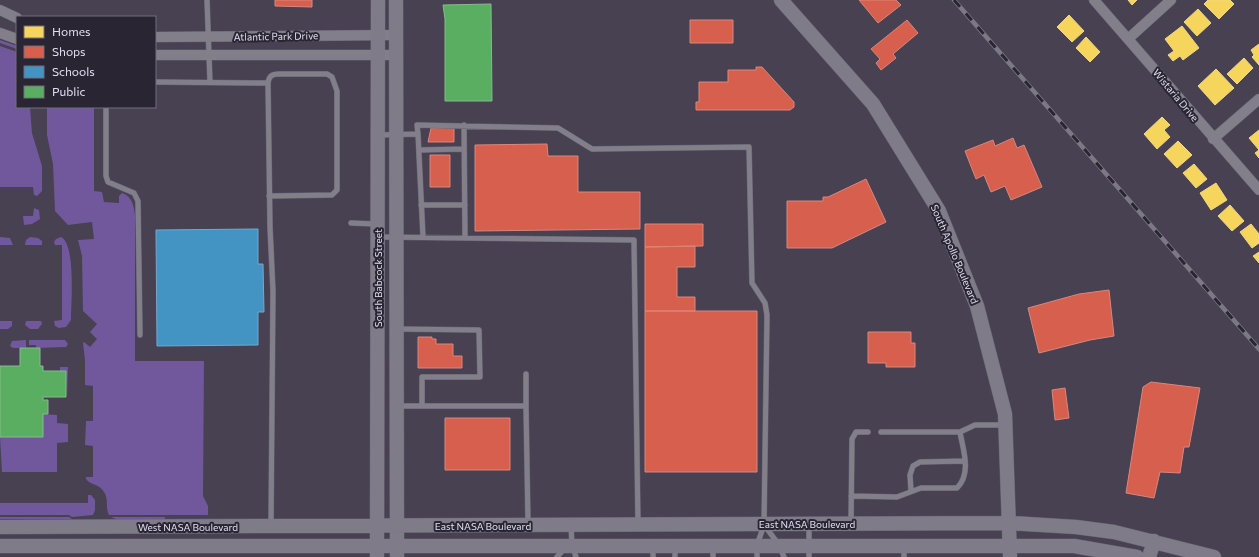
<svg xmlns="http://www.w3.org/2000/svg" width="1259" height="557" font-family="Commissioner,sans-serif">
	<style>
		.green { fill: #71579b }
		.homes { fill: #f6d55c; stroke: #f0d788 }
		.shops { fill: #d6604d; stroke: #da867e }
		.schools { fill: #4393c3; stroke: #73a9d0 }
		.public { fill: #5aae61; stroke: #83bc8c }
		.lines { fill: none; stroke-linecap: round; stroke-linejoin: round }
		.lane-casing { stroke: #65606f; stroke-width: 6 }
		.street-casing { stroke: #65606f; stroke-width: 11 }
		.secondary-casing { stroke: #65606f; stroke-width: 15 }
		.lane { stroke: #827f8b; stroke-width: 5 }
		.street { stroke: #827f8b; stroke-width: 10 }
		.secondary { stroke: #7f7b89; stroke-width: 14 }
		.rail-casing { stroke: #7d7885; stroke-width: 4.5 }
		.rail { stroke: #292532; stroke-width: 3; stroke-dasharray: 9; stroke-linecap: butt }
		.labels { text-anchor: middle; dominant-baseline: central; stroke-width: 4; stroke-linejoin: round; paint-order: stroke }
		.street-label { font-size: 10px; fill: #e3ddf0; stroke: #292532 }
	</style>
	<rect width="100%" height="100%" fill="#474152"/>
	<path class="green" d="M0,40L17,46V49L0,43Z
		M0,46L17,52V107H30L32,133L42,166V191L37,196L34,195L33,187H0Z
		M47,107H94V191L102,192L104,202L119,203V196L122,193C132,196 134,206 135,215V361H204L203,496L208,506V515H109C105,508 109,499 104,492C100,484 90,485 86,479V477H93V446L85,445L86,421H93V386L85,385V360L83,343L84,342L90,347L97,339L90,332L97,324L83,311L82,256L78,240L94,239L92,222L68,225L55,211L53,164L47,135Z
		M34,208L39,210L40,219L32,224L24,225L23,216H33Z
		M0,237L10,238L13,245H0Z
		M30,237L38,238L42,241V245H25L26,240Z
		M61,237C76,244 71,304 71,320L66,327L59,328L55,326L54,321L62,320V245H55L54,242L56,239Z
		M0,321H12V326L8,329H0Z
		M26,321H41L42,324L38,329H30L25,325Z
		M26,340V348H13L10,346L12,341Z
		M29,340H65L68,344L66,347L36,348V345H29Z
		M60,367H68L67,397L66,371H60Z
		M43,414L57,415V423L68,424V442L57,443V472H2L0,437H43Z
		M88,495H91L95,500V510L93,515L72,517L69,515H0V503H88Z
		M0,517H69L72,519H0Z
		M111,517H165V519L118,520Z"/>
	<path class="homes" d="M1128,0H1137L1132,5Z
		M1208,0H1230L1234,4L1219,19L1204,4Z
		M1198,9L1211,23L1197,36L1184,22Z
		M1069,15L1084,31L1072,42L1057,27Z
		M1182,26L1199,48L1183,60L1180,56L1173,61L1168,55L1174,51L1165,39Z
		M1086,37L1100,52L1090,62L1076,48Z
		M1259,44V65L1252,57L1254,55L1251,50Z
		M1244,58L1253,68L1237,84L1227,74Z
		M1216,69L1234,88L1215,105L1198,86Z
		M1162,117L1170,125L1164,130L1170,137L1157,149L1144,134Z
		M1259,130V158L1255,153L1259,150L1249,138Z
		M1178,141L1192,155L1177,168L1164,154Z
		M1194,164L1207,179L1196,188L1183,173Z
		M1216,183L1227,200L1211,210L1200,193Z
		M1230,205L1244,221L1232,231L1218,216Z
		M1251,224L1259,234V243L1252,248L1240,232Z
		M1259,252V263L1253,256Z"/>
	<path class="shops" d="M275,0H312V7L275,6Z
		M859,0H896L901,5L878,23Z
		M690,20H733V43H690Z
		M907,20L918,33L893,54L896,58L881,70L876,63L880,59L871,49Z
		M756,67H762L794,102V107L790,110H696V102H699V82H728V70H756Z
		M431,128H454V142H428Z
		M1013,138L1017,148L1024,145L1042,187L1011,200L1005,186L991,192L984,175L976,179L965,151L993,140L995,146Z
		M547,144L548,156H578V192H640V229L475,231V145Z
		M430,155H450V187H430Z
		M866,179L886,222L832,248H787V201H823V197H828Z
		M645,224H703V246L645,247Z
		M695,246V267H677V297H695V311H645V247Z
		M1109,290L1114,336L1090,340L1039,353L1028,308L1079,294Z
		M645,311H757V472H645Z
		M868,332H911V343H915V367H886V363H868Z
		M418,337H432V339H436V344H453V356H462V368H418Z
		M1151,382L1200,388L1189,447H1184L1180,473L1160,472L1154,498L1126,493L1143,387Z
		M1065,388L1069,418L1055,420L1052,390Z
		M445,418H510V470H445Z"/>
	<path class="schools" d="M258,229V264H263L264,312H258V345L157,346L156,230Z"/>
	<path class="public" d="M491,4L492,101H445V19L443,5Z
		M20,348H40V366H43V371H66V397H43V400H48V414H43V437H0V366H20Z"/>
	<g class="lines">
		<g class="lane-casing">
			<path id="lane" d="M207,0L210,83
				M155,82L268,83
				M106,107V176L108,182L134,193L138,201L140,335
				M464,125L465,238
				M418,134L417,125L558,128L592,149L749,147L752,283L765,303L767,315L764,525L757,545V557
				M379,135L418,134L423,237
				M419,150L464,149
				M269,196L332,195L337,190V91L332,77L327,74H279C272,74 269,76 268,83L270,227L273,291L271,526
				M421,205H465
				M351,223L376,224
				M379,237L634,240L638,524
				M397,329L479,330L480,377H422V406
				M526,374V406
				M398,406H526L528,523
				M881,432H960L975,425H1005
				M911,491L910,475L913,466L920,462L965,461
				M851,496L897,497L921,488H957C972,473 963,450 960,432
				M851,523L852,439L856,432H868
				M571,526L572,545L576,557
				M765,526L779,545L784,557
				M675,546V557
				M904,546V557
				M557,557L564,549
				M653,557V546
				M713,557V546
				M809,557V525"/>
		</g>
		<g class="street-casing">
			<path id="street" d="M1094,0L1259,190
				M0,10L17,18
				M0,33L17,39
				M155,37L396,35
				M1128,39L1171,0
				M155,55H396
				M1213,139L1259,99"/>
		</g>
		<g class="secondary-casing">
			<path id="secondary" d="M396,0L397,557
				M781,0L873,104L939,211L977,306L1005,414L1010,557
				M0,527L1010,523L1076,527L1114,532L1214,557
				M0,546H1074L1137,557
				M377,557L378,0
				M1149,557L1154,541"/>
		</g>
		<use href="#lane" class="lane"/>
		<use href="#street" class="street"/>
		<use href="#secondary" class="secondary"/>
		<g class="rail-casing">
			<path id="rail" d="M954,0L1259,349"/>
		</g>
		<use href="#rail" class="rail"/>
	</g>
	<g class="labels">
		<g class="street-label">
			<text transform="translate(276 36) rotate(-1)">Atlantic Park Drive</text>
			<text transform="translate(1176 95) rotate(50)">Wistaria Drive</text>
			<text transform="translate(955 254) rotate(67)">South Apollo Boulevard</text>
			<text transform="translate(378 278) rotate(-90)">South Babcock Street</text>
			<text x="807" y="524">East NASA Boulevard</text>
			<text x="483" y="526">East NASA Boulevard</text>
			<text x="188" y="527">West NASA Boulevard</text>
		</g>
	</g>
	<rect x="16" y="16" width="140" height="92" fill="#292532" stroke="#736f7e"/>
	<rect x="24" y="26" width="20" height="12" fill="#f6d55c" stroke="#736f7e"/>
	<text x="52" y="36" font-size="12" fill="#e3ddf0">Homes</text>
	<rect x="24" y="46" width="20" height="12" fill="#d6604d" stroke="#736f7e"/>
	<text x="52" y="56" font-size="12" fill="#e3ddf0">Shops</text>
	<rect x="24" y="66" width="20" height="12" fill="#4393c3" stroke="#736f7e"/>
	<text x="52" y="76" font-size="12" fill="#e3ddf0">Schools</text>
	<rect x="24" y="86" width="20" height="12" fill="#5aae61" stroke="#736f7e"/>
	<text x="52" y="96" font-size="12" fill="#e3ddf0">Public</text>
</svg>
